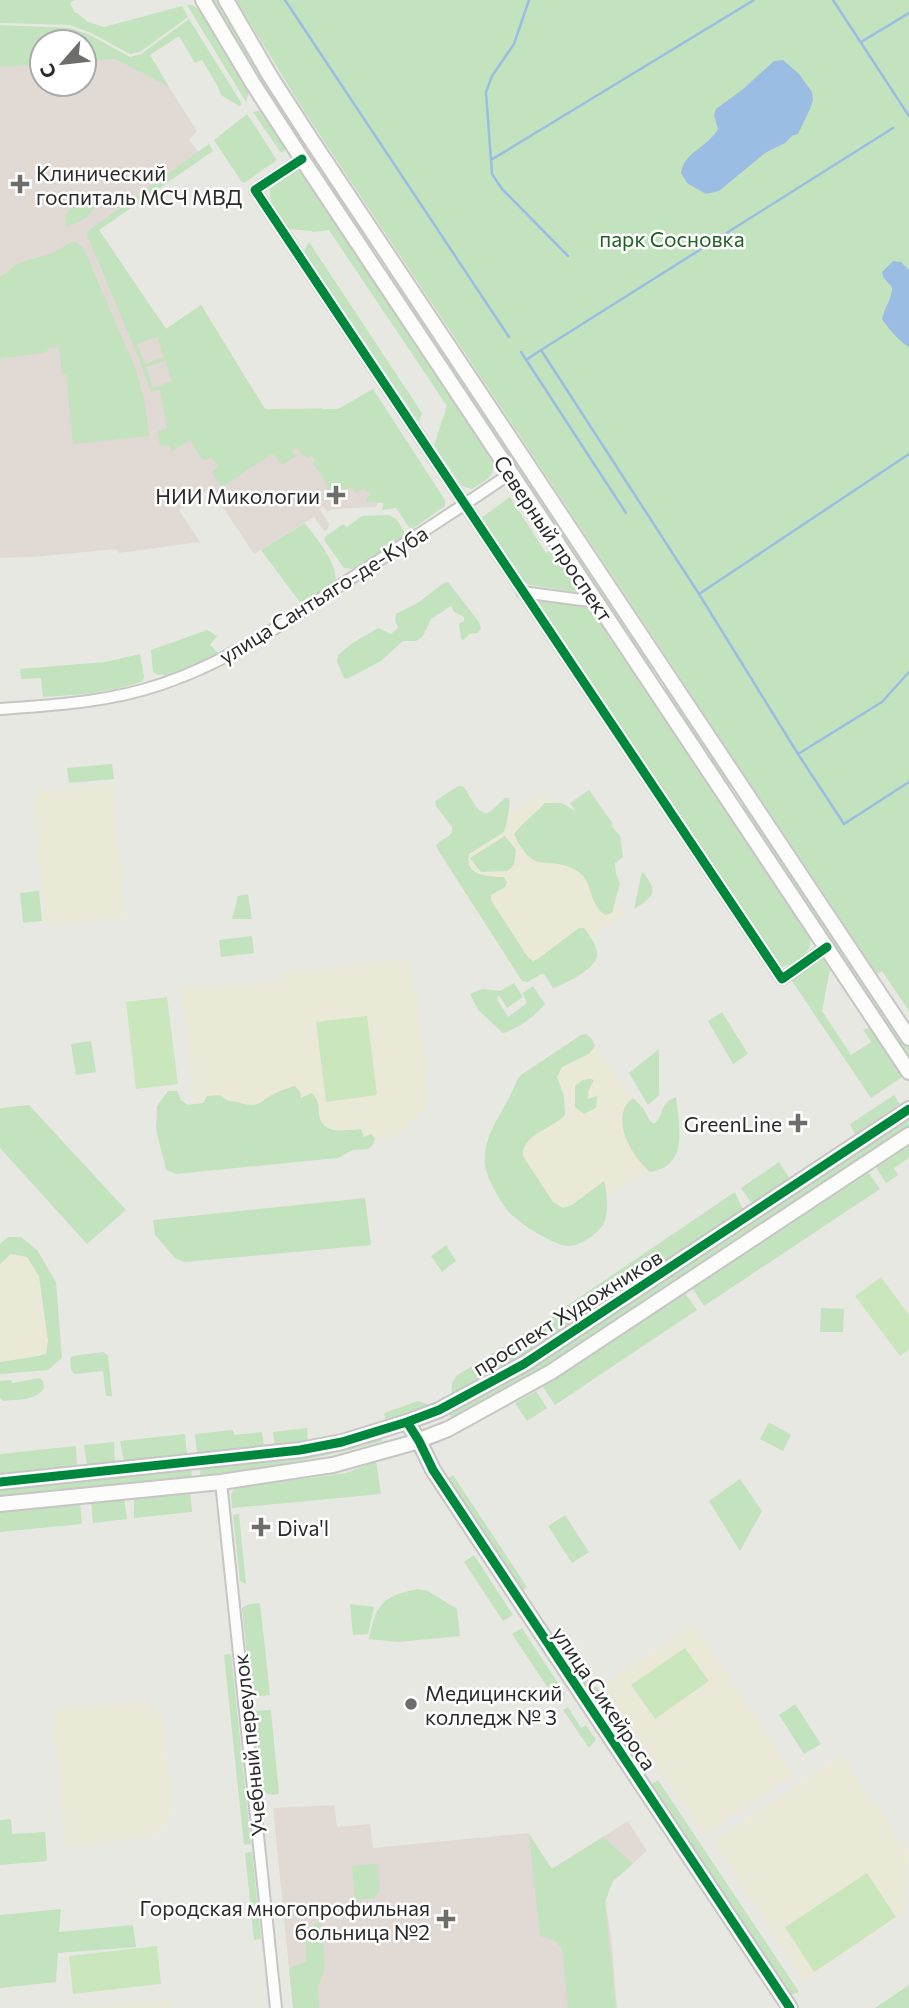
<svg xmlns="http://www.w3.org/2000/svg" width="909" height="2008" font-family="Commissioner,sans-serif">
	<style>
		.education { fill: #eae9d8 }
		.medical { fill: #e1d9d4 }
		.green { fill: #c3e2be; fill-rule: evenodd }
		.pitch { fill: #cae6bc }
		.water { fill: #9cbde3 }
		.lines { fill: none; stroke-linecap: round; stroke-linejoin: round }
		.stream { stroke: #9cbde3; stroke-width: 2.5 }
		.street-casing { stroke: #c6c6c5; stroke-width: 14 }
		.secondary-casing { stroke: #c6c6c5; stroke-width: 18 }
		.street { stroke: #fcfcfb; stroke-width: 10 }
		.secondary { stroke: #fcfcfb; stroke-width: 14 }
		.cycleway-casing { stroke: #fff; stroke-width: 13 }
		.cycleway { stroke: #00873e; stroke-width: 9 }
		.poi-dot { fill: #6d6d6b; stroke: #fff; stroke-width: 2.5 }
		.labels { text-anchor: middle; dominant-baseline: central; stroke-width: 5; stroke-linejoin: round; paint-order: stroke }
		.poi-label { font-size: 21px; fill: #2b2b2b; stroke: #fff; text-anchor: start }
		.park-label { font-size: 21px; fill: #216225; stroke: #fff }
		.street-label { font-size: 21px; fill: #2b2b2b; stroke: #fff }
	</style>
	<rect width="100%" height="100%" fill="#e8e8e2"/>
	<path class="education" d="M113,784L126,918L45,926L33,802L38,791Z
		M544,791L581,842L625,914L522,983L441,857Z
		M407,958L418,1003L428,1078L426,1109L394,1138L323,1146L201,1169L181,989L281,981V973Z
		M596,1046L652,1127L649,1169L545,1237L490,1157L520,1094Z
		M0,1242H11L33,1253L52,1275L60,1359L0,1373Z
		M694,1624L793,1775L703,1835L602,1685Z
		M142,1701L164,1720L172,1817L152,1837L65,1847L52,1710Z
		M841,1755L909,1853L905,1913L803,1981L713,1842Z
		M171,1999L172,2008H72L168,2000Z"/>
	<path class="medical" d="M115,59L169,87L197,131L189,140L203,157L99,230L166,329L201,305L265,409L322,408L378,503L376,507L331,509L327,512L323,506L320,509L329,524L328,529L324,531L314,517L254,554L210,488L179,510L200,542L119,553L117,549L33,557L0,558V67L42,64V84H84V61Z
		M334,1805L337,1827L370,1824L373,1848L528,1833L552,1869L628,1821L647,1851L612,1882L605,1902L611,1936L617,2008H293L273,1808Z"/>
	<path class="green" d="M0,0H75L70,3L75,13H77L88,22L104,27L182,6L188,17L140,52L130,54L91,33L70,25L0,23Z
		M212,0H220L374,245L373,249L369,248L262,86Z
		M236,0H909V1011L882,971L877,974L304,111Z
		M187,5H192L201,11L249,91L246,102Z
		M189,19L242,104L239,106L221,95L217,85L202,60L195,63L179,36L150,55L169,87L115,59L84,61V42H42V64L0,67V25L70,28L90,35L130,57L141,54Z
		M259,111L262,112L287,149L281,153L253,112Z
		M247,114L277,160L244,183L241,181L214,140Z
		M209,144L213,151L99,230L166,329L201,305L265,409H338L373,389L445,500V506L411,530L396,508L382,510L383,503L366,502V498L371,495L369,491L367,492L364,488L356,493L353,488L328,491L327,488L328,486L313,463L315,461L311,455L307,458L305,455L303,456L297,447L292,450L296,456L282,465L274,455H270L225,485H220L212,472L218,466L211,457L206,460L202,459L190,440L173,451L168,445L160,446L158,431L167,429L160,390L151,392L139,359L87,235L88,231ZM157,337L164,357L145,364L137,344ZM165,361L172,381L153,388L146,367Z
		M296,170L301,172L494,462C495,477 483,482 472,489L462,486L434,445L447,406L329,230L313,232L312,231L289,229C270,202 255,185 296,170Z
		M82,190L94,207C91,217 77,223 67,226L65,225L66,214L77,201V192Z
		M74,241L84,249L136,370L145,404L149,436L73,444L66,375L62,374L59,347L49,348L46,352L0,359V277L19,263L50,254Z
		M309,242L422,413L419,422L304,251Z
		M385,265L390,266L655,665L654,669L650,668L385,271Z
		M510,497L546,553L552,549L578,588L577,592L529,585L522,579L481,518Z
		M389,515L397,520L405,533V535L353,569L344,568L324,540L325,537L343,524L347,527L362,516Z
		M305,523C317,540 336,560 336,581L303,602L299,601L261,550Z
		M448,582L479,622L481,628L478,633L469,634L464,640L461,639L459,624L464,621V617L454,612L451,606L431,619L423,636L416,641H403L381,661L347,679L344,678L337,662L338,655L351,644L378,628L391,634L398,628L395,620L396,614L419,602L442,584Z
		M543,600L587,608L594,614L810,937C814,952 796,965 782,966L778,963L539,606V602Z
		M207,630L217,636L210,645L219,654L164,676L163,674L158,675L153,672L151,650Z
		M140,654L144,677L143,681C110,693 78,695 43,697L41,678L21,679L20,669L105,662Z
		M665,686H669L732,783L731,787L727,786L665,690Z
		M112,764L114,779L69,783L67,768Z
		M458,786L464,787C469,794 478,815 487,813C493,811 501,801 505,798H509C511,804 506,827 504,832L469,854C464,876 488,877 504,877L507,882L505,887L491,895V900L527,956L533,961L538,959L579,928H584C589,935 597,944 597,954C598,968 565,984 553,988L544,974H541L528,982L522,981L438,850L436,845C441,838 454,838 452,827L436,806L435,801Z
		M589,790L613,824L611,825L620,836L623,857L615,863L616,874L620,883L612,913L605,915C602,913 599,910 597,907C590,897 590,881 580,873C550,851 536,881 514,834C523,822 535,814 545,803H562L575,811L570,803Z
		M743,803L747,804L909,1048V1059L742,808Z
		M505,836L516,850L514,865L507,871L481,872L470,858Z
		M642,871C659,892 655,895 634,909Z
		M39,891L42,921L23,923L20,893Z
		M248,894L252,919H232L238,896Z
		M252,936L254,953L221,957L219,940Z
		M817,957L823,959L830,970L822,1011L851,1055L871,1042L863,1029L871,1028L902,1077L871,1098L790,978Z
		M514,983L523,997L507,1008L499,995L497,999L508,1017L527,1003L523,993L533,986L545,1004C534,1017 519,1028 503,1033L478,1010L470,994L482,989L500,991Z
		M722,1012L748,1054L733,1064L708,1021Z
		M586,1034L592,1039L595,1046L589,1054L562,1067L557,1077L564,1096L565,1115C552,1129 521,1135 523,1156L553,1202L563,1208L572,1205L604,1181C607,1192 609,1212 604,1223C598,1234 581,1245 569,1246C556,1247 517,1222 509,1212C500,1201 487,1179 485,1165C482,1132 507,1109 517,1080L521,1075L581,1035Z
		M91,1041L96,1072L76,1075L71,1044Z
		M659,1049V1095L648,1105L629,1073Z
		M590,1079L594,1080L588,1092V1099L597,1096L596,1108L584,1114L575,1107V1086L583,1080Z
		M295,1086L300,1092L301,1098L312,1093C319,1101 318,1104 319,1114C322,1136 345,1130 361,1129L364,1137L371,1134L375,1138L373,1145L368,1149L353,1150L338,1158L176,1174L166,1170L156,1129L157,1106L168,1091H177L181,1100L188,1105L203,1103L207,1096L220,1095C229,1103 230,1100 241,1103C261,1109 261,1099 278,1092C283,1089 290,1088 295,1086Z
		M894,1095L900,1104L855,1134L850,1124Z
		M676,1097C679,1127 689,1166 650,1172C634,1158 615,1129 625,1107C627,1103 630,1101 633,1098L643,1108L650,1121L654,1124C666,1114 657,1105 676,1097Z
		M29,1105L126,1210L87,1244L0,1148V1108Z
		M908,1118L909,1127L532,1376L453,1420L449,1414L527,1370Z
		M909,1144V1158L894,1168L898,1175L886,1183L876,1167Z
		M779,1162L790,1179L752,1204L741,1188Z
		M868,1172L880,1189L704,1306L692,1288Z
		M735,1192L743,1210L541,1345L531,1330Z
		M365,1198L371,1245L184,1262L176,1259L155,1235L153,1220Z
		M8,1237H21L37,1250L56,1282L62,1358L48,1370L0,1374V1362L39,1356L46,1354L48,1341L39,1276L27,1257L11,1254L0,1264V1244Z
		M446,1245L456,1261L442,1272L431,1256Z
		M685,1293L697,1310L555,1405L543,1387Z
		M821,1308L844,1309L843,1332H820Z
		M524,1334L534,1349L451,1396L452,1383L456,1376Z
		M103,1352L108,1355L112,1396H106L103,1371L75,1374L71,1370L70,1359L72,1356Z
		M40,1378L43,1381L44,1388C36,1401 18,1399 3,1401L0,1398V1381L11,1380L12,1383Z
		M536,1391L547,1408L527,1421L515,1403Z
		M418,1401L430,1405L386,1421L384,1413Z
		M769,1422L791,1435L783,1451L760,1439Z
		M307,1428L308,1442L275,1446L273,1432Z
		M233,1430L234,1435L262,1432L264,1447L197,1454L195,1434Z
		M185,1434L187,1455L124,1462L120,1441Z
		M381,1438L382,1441C322,1459 262,1468 200,1476V1469L302,1458Z
		M114,1442L115,1463L87,1466L84,1445Z
		M76,1446L77,1467L0,1475V1454Z
		M376,1461L381,1494L232,1508L231,1494L235,1488L346,1473Z
		M191,1470L192,1477L0,1497V1490Z
		M453,1475L527,1587L520,1592L446,1480Z
		M740,1479L762,1511L740,1551L709,1501Z
		M190,1491L192,1512L134,1518V1497Z
		M124,1498L127,1519L93,1523L91,1502Z
		M80,1503L82,1524L0,1532V1511Z
		M239,1514L246,1584L240,1581L233,1515Z
		M565,1515L589,1552L572,1563L548,1526Z
		M474,1555L513,1615L503,1621L464,1562Z
		M418,1589L428,1591L457,1609L460,1636L398,1642L369,1639C376,1604 382,1596 418,1589Z
		M260,1603L270,1695L251,1697L242,1608L249,1604Z
		M350,1604L374,1607L368,1634L353,1635Z
		M522,1628L565,1694L558,1703L512,1634Z
		M556,1631L590,1683L584,1686L550,1636Z
		M231,1654L251,1844L244,1845L224,1655Z
		M596,1686L637,1749L629,1755L588,1692Z
		M795,1704L821,1744L804,1754L779,1715Z
		M568,1707L581,1728L586,1725L596,1740L589,1748L563,1710Z
		M271,1710L279,1794C271,1795 265,1796 261,1787L253,1711Z
		M658,1780L799,1992L788,1996L649,1786Z
		M11,1819L12,1834L45,1832L47,1861L0,1865V1820Z
		M529,1834L552,1869L603,1837L633,1864L613,1881L605,1902L616,2008H568L562,1948L554,1940L540,1936Z
		M252,1852L261,1939L254,1940L245,1853Z
		M377,1864L380,1890L374,1898L355,1900L352,1866Z
		M61,1909L59,1932L133,1925L136,1947L58,1953L56,1982L0,1988V1915Z
		M321,1919L325,1968L318,1986L319,2008H293L289,1968L306,1962V1933Z
		M909,1985V2008H875Z"/>
	<path class="pitch" d="M167,997L178,1084L136,1089L126,1002Z
		M367,1016L377,1095L326,1102L316,1022Z
		M881,1277L909,1315V1350L900,1356L855,1296Z
		M685,1648L709,1681L655,1719L631,1685Z
		M867,1873L896,1917L814,1972L785,1927Z
		M157,1946L161,1984L73,1994L69,1956Z"/>
	<path class="water" d="M783,60L799,74L812,92L813,100L810,109L798,134L792,136L785,143L765,153L719,191L706,194L687,183L681,173C683,153 708,147 718,129L714,115L716,109L742,90L774,61Z
		M893,261L901,262L909,270V347C902,344 887,327 882,319C885,305 892,300 892,287L883,277L882,272Z"/>
	<g class="lines">
		<path class="stream" d="M285,0L509,337
			M529,0L514,44L492,76L486,92L492,174L502,189L568,256
			M833,0L909,116
			M861,42L909,13
			M491,160L754,0
			M541,350L893,128
			M521,352L626,513
			M526,360L541,350L699,594L798,754L844,824L909,782
			M699,594L909,454
			M798,754L882,702L909,672"/>
		<g class="street-casing">
			<path id="street" d="M302,159L255,190L782,979L827,947
				M522,592L597,602
				M0,709C55,705 110,702 162,684C230,661 288,621 347,581C402,545 457,510 511,473
				M221,1482L276,2008"/>
		</g>
		<g class="secondary-casing">
			<path id="secondary" d="M203,0L252,82L302,159L909,1072
				M226,0L270,76L310,138L909,1038
				M407,1422L419,1441L433,1470L790,2008
				M0,1482L300,1450L342,1442L407,1422L439,1410L524,1364L909,1109
				M0,1504L221,1482L333,1465L412,1443L448,1429L551,1372L909,1135"/>
		</g>
		<use href="#street" class="street"/>
		<use href="#secondary" class="secondary"/>
		<g class="cycleway-casing">
			<path id="cycleway" d="M302,159L255,190L782,979L827,947
				M407,1422L419,1441L433,1470L790,2008
				M0,1482L300,1450L342,1442L407,1422L439,1410L524,1364L909,1109"/>
		</g>
		<use href="#cycleway" class="cycleway"/>
	</g>
	<g class="poi-dot">
		<path d="M16.5 173.5h7v7h7v7h-7v7h-7v-7h-7v-7h7z"/>
		<path d="M332.5 484.5h7v7h7v7h-7v7h-7v-7h-7v-7h7z"/>
		<path d="M794.5 1112.5h7v7h7v7h-7v7h-7v-7h-7v-7h7z"/>
		<path d="M257.5 1516.5h7v7h7v7h-7v7h-7v-7h-7v-7h7z"/>
		<circle cx="411" cy="1704" r="7"/>
		<path d="M442.5 1908.5h7v7h7v7h-7v7h-7v-7h-7v-7h7z"/>
	</g>
	<g class="labels">
		<g class="poi-label">
			<text x="36" y="172">Клинический<tspan x="36" dy="24">госпиталь МСЧ МВД</tspan></text>
			<text x="320" y="495" text-anchor="end">НИИ Микологии</text>
			<text x="782" y="1123" text-anchor="end">GreenLine</text>
			<text x="277" y="1527">Diva'l</text>
			<text x="425" y="1692">Медицинский<tspan x="425" dy="24">колледж № 3</tspan></text>
			<text x="430" y="1907" text-anchor="end">Городская многопрофильная<tspan x="430" dy="24">больница №2</tspan></text>
		</g>
		<g class="park-label">
			<text x="672" y="238">парк Сосновка</text>
		</g>
		<g class="street-label">
			<text transform="translate(554 538) rotate(56)">Северный проспект</text>
			<text transform="translate(323 594) rotate(-32)">улица Сантьяго-де-Куба</text>
			<text transform="translate(567 1312) rotate(-32)">проспект Художников</text>
			<text transform="translate(605 1698) rotate(56)">улица Сикейроса</text>
			<text transform="translate(249 1745) rotate(-96)">Учебный переулок</text>
		</g>
	</g>
	<g transform="translate(63 63) rotate(242)"><circle r="33" fill="#ffffff" stroke="#aaaaaa" stroke-width="2"/>
	<path d="M0-5L12 26L0 18L-12 26Z" fill="#6d6d6b"/>
	<text y="-10" font-size="19" font-weight="bold" text-anchor="middle" fill="#2b2b2b">С</text>
	</g>
</svg>
